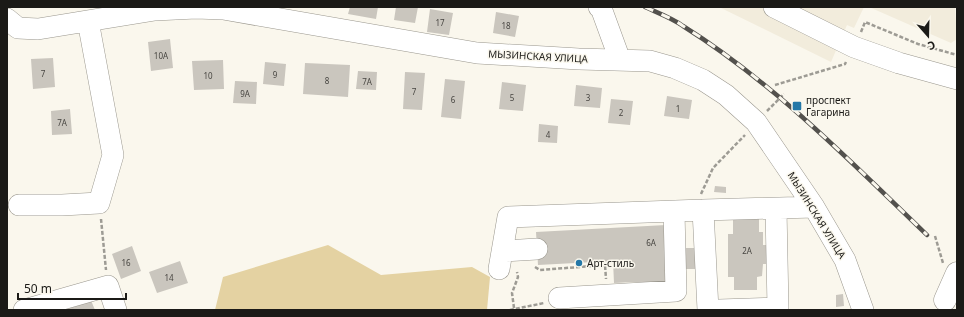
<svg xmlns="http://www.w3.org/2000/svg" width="964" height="317" font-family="'Noto Sans',sans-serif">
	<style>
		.built { fill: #f2ecdc }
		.green { fill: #e4d2a2 }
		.building { fill: #cac6be }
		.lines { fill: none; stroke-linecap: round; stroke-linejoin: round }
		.minor-casing { stroke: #9a978e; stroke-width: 22 }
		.major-casing { stroke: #9a978e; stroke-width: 23 }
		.path { stroke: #9d9b94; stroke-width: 2.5; stroke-dasharray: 4 2; stroke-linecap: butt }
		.minor { stroke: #fff; stroke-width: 21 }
		.major { stroke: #fff; stroke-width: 22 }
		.rail-casing { stroke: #53514d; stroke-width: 4.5 }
		.rail { stroke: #faf7ed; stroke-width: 3; stroke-dasharray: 9; stroke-linecap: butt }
		.poi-dot { fill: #2377a7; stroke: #faf7ed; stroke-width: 1.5 }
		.labels { text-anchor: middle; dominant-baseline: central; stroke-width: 3; stroke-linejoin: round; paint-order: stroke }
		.number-label { font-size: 8px; fill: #474541 }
		.street-label { font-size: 10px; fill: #1b1a17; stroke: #faf7ed }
		.poi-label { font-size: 10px; fill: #1b1a17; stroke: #faf7ed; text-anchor: start }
	</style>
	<rect width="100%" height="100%" fill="#faf7ed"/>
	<path class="built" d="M719,7H864L854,28L847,25L831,62Z
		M869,7H955L957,39L951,43Z"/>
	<path class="green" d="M328,245L381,275L472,267L490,277L487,310H215L223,277Z"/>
	<path class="building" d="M350,7H378L376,19L348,14Z
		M396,7H418L415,23L394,20Z
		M430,9L453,13L449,35L427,32Z
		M496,12L519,16L515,37L493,33Z
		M170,39L173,68L151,71L148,42Z
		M53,58L55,87L33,89L31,59Z
		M223,60L224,89L194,90L192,61Z
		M265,62L286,64L284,86L263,84Z
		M305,63L350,65L348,97L303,94Z
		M358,71L377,72L376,90L356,89Z
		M405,72L425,73L422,110L403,109Z
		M445,79L465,81L461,119L441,117Z
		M235,81L257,82L256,104L233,103Z
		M502,82L526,85L523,111L499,109Z
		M576,85L602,88L600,108L574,106Z
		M667,96L692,100L689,119L664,116Z
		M611,99L633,101L630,125L608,123Z
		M70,109L72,134L52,135L51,111Z
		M539,124L558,126L557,143L538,142Z
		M715,186L726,187V193L714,192Z
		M733,218H759V232H763V245H766V264H763L762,276L757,277V290H734V277H728V234H733Z
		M666,225L668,284L655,285L634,282L614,283L613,261L538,265L536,232Z
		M132,246L141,271L121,279L112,254Z
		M684,248H698L699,269H685Z
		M180,261L188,283L157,293L149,272Z
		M843,294L844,306L836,307V295Z
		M90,298L95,310H58Z"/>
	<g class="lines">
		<g class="minor-casing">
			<path id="minor" d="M599,7L601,8L620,60
				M774,7L854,47L899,63L957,79
				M7,19L18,28L38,29L155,10L196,8L223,9L477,53L579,59L650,61L675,68L703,80L726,95L756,122L814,207L845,260L863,310
				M19,205H62L99,203L113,155L88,21
				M502,251L537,249
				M499,269L508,217L703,210
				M559,298L676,291L674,212
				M24,310L108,286L116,310
				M708,310L703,210L814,207
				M719,310L778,308L776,209"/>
		</g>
		<g class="major-casing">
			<path id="major" d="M945,300L957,273"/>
		</g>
		<path class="path" d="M861,32L865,22L918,44L957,55
			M775,85L845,64L846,62
			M767,111L784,94
			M701,194L713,168L745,135
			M101,219L106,270
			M935,236L943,263
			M535,267L540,270L605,265L606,279
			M514,308L512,293L518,277L517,272
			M510,310L544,303"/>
		<use href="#minor" class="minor"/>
		<use href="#major" class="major"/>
		<g class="rail-casing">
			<path id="rail" d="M645,7C658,13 672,18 683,26C774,83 850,161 927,235"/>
		</g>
		<use href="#rail" class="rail"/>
	</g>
	<g class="poi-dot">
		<rect x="792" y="101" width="10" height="10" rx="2"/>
		<circle cx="579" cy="263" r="4"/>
	</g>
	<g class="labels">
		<g class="number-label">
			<text x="440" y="22">17</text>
			<text x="506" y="25">18</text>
			<text x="161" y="55">10А</text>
			<text x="43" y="73">7</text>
			<text x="275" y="74">9</text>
			<text x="208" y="75">10</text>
			<text x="327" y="80">8</text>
			<text x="367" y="81">7А</text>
			<text x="414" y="91">7</text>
			<text x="245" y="93">9А</text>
			<text x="512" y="97">5</text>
			<text x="588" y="97">3</text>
			<text x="453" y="99">6</text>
			<text x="678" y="108">1</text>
			<text x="621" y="112">2</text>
			<text x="62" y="122">7А</text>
			<text x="548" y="134">4</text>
			<text x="651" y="242">6А</text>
			<text x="747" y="250">2А</text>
			<text x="126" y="262">16</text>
			<text x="169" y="277">14</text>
		</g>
		<g class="street-label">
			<text transform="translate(538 56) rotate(3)">МЫЗИНСКАЯ УЛИЦА</text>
			<text transform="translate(817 215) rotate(58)">МЫЗИНСКАЯ УЛИЦА</text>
		</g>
		<g class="poi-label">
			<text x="806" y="100">проспект<tspan x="806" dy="12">Гагарина</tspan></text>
			<text x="587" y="263">Арт-стиль</text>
		</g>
	</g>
	<rect width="964" height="317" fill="none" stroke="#1b1a17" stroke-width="16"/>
	<g transform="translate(928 36) rotate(160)" stroke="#faf7ed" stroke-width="3" paint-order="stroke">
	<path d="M0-3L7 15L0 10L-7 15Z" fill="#1b1a17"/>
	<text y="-6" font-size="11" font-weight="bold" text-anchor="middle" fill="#1b1a17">С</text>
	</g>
	<path d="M18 293v6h108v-6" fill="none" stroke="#1b1a17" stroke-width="2"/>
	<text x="24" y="293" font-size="12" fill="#1b1a17" stroke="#faf7ed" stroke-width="3" paint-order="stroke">50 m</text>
</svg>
